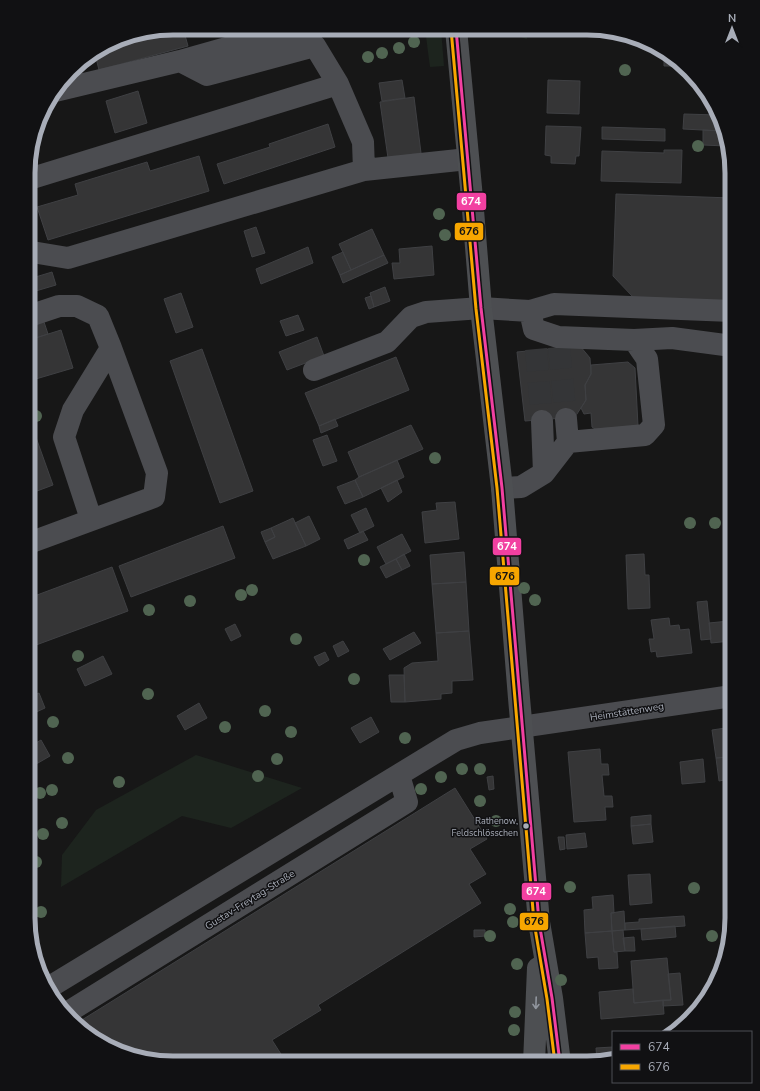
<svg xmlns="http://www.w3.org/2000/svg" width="760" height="1091" font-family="'Nunito Sans',sans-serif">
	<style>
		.green { fill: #1d241e }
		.building { fill: #353536; stroke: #3f4043 }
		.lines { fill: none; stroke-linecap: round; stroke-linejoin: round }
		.minor-tunnel { stroke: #343537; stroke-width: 22; stroke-dasharray: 22 11; stroke-linecap: butt }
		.minor { stroke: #4b4c50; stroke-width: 22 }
		.major { stroke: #4d4f52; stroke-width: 22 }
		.bus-1-casing { stroke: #111113; stroke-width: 6 }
		.bus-2-casing { stroke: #111113; stroke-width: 6 }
		.bus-1 { stroke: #f240a1; stroke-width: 3 }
		.bus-2 { stroke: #f7a600; stroke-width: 3 }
		.tree { fill: #506451 }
		.oneway { stroke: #91969e }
		.bus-dot { fill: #a8adb8; stroke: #111113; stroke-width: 1.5 }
		.labels { text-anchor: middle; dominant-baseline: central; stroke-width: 3; stroke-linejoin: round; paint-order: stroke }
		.bus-label { font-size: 9px; fill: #a8adb8; stroke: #111113; text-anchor: end }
		.street-label { font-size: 10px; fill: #a8adb8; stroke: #111113 }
		.rim { fill: none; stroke: #a8adb8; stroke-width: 5 }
		.line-badge { stroke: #111113; stroke-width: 1.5 }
		.badge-label { font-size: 11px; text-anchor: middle; font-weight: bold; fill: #fff }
		.pale-badge-label { font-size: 11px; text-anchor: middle; font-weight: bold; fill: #111 }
	</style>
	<rect width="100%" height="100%" fill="#171717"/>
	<path class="green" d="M425,29H441L444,66L430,67Z
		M501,29H526L527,39H526Z
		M196,755L302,788L231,828L182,816L61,887L62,855L96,810Z"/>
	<path class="building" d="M176,28H183L188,46L99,70L95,54L109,46Z
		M664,53L675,58L676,60V66H664Z
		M74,68L77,78L63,82Z
		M402,80L405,98L382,101L379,83Z
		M548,80L580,81L579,114L547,113Z
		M138,91L147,123L115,133L106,101Z
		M414,97L421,153L388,158L380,102Z
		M684,114L718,115L722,131L683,129Z
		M328,124L335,147L224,184L217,164L270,147L269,144Z
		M546,126L581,127L579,156H576L575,164L551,163V156L545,155Z
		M602,127L665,129V141L602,139Z
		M703,130L722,131L726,146L703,145Z
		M664,150H682L681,183L601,181L602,151L664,153Z
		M199,156L209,191L48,240L37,207L78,195L75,184L147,162L150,171Z
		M616,194L732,198V302L633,297L613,276Z
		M256,227L265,253L252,257L244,231Z
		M372,229L384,255L351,270L339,244Z
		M432,246L434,275L394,279L392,263H400L399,249Z
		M308,247L313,263L261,284L256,269Z
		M343,252L351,270L340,275L332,257Z
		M384,255L388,263L343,283L340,275Z
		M52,272L56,285L29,293V279Z
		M385,287L390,301L374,307L370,293Z
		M181,293L193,327L176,333L164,299Z
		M371,296L374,307L369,309L365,298Z
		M298,315L304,330L286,336L280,321Z
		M43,319L48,334L29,340V324Z
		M61,330L73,368L29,381V340Z
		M317,337L324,356L287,370L279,352Z
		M580,346L590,358L591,374L585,385L586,400L575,417L525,421L517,352Z
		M202,349L253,491L220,503L170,361Z
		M396,357L409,390L319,426L305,393Z
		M628,362L635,368L638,426L595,429L592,427L591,413L584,414L581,408L586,400L585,385L591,374V365Z
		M335,419L338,426L321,433L319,426Z
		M411,425L423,449L359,477L348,452Z
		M33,429L53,485L29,494V430Z
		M327,435L337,461L323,466L313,440Z
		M397,460L404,477L363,497L355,480L359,477Z
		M355,480L363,497L345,504L337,487Z
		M397,480L402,492L388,502L381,488Z
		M455,502L459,539L425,543L422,512L437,510L436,503Z
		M366,508L374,526L360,533L351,515Z
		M309,516L320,539L306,546L295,523Z
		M293,518L306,546L273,559L265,542L275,537L271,528Z
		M223,526L235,558L131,597L119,566Z
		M271,528L275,537L265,542L261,532Z
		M363,531L368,540L348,549L344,540Z
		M402,534L411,551L386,564L377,547Z
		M464,552L466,582L432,584L430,555Z
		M404,554L410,566L402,570L396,559Z
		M644,554L645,575H649L650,608L628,609L626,555Z
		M396,559L402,570L386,578L380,567Z
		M112,567L128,611L28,648L29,598Z
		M466,582L469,631L436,633L432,584Z
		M707,601L711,639L701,640L697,602Z
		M669,618L670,626L679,625L680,630L689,629L692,653L657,657L656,651L651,652L649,639H654L651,620Z
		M729,621L731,641L711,643L709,623Z
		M235,624L241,636L231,641L225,629Z
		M469,631L473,680L452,681V693L441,694V699L405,702L404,668L412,663L438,661L436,633Z
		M414,632L421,643L390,660L383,649Z
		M343,641L349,651L338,657L333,646Z
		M325,652L329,660L319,666L314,657Z
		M103,656L112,674L85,686L77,669Z
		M389,675H404L405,702H391Z
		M39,693L45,708L32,714L28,707V698Z
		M199,703L207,718L185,730L177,716Z
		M371,717L379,732L360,743L351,728Z
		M732,727V777L729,757L716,758L712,730Z
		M41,740L50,756L38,763L29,747Z
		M28,747L38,763L34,765L28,756Z
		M600,749L601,764H608L609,775H602L604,796H612L613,807H605L606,820L574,822L568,752Z
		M729,757L732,777V790L725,791L724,780L719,781L716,758Z
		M703,759L705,782L682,784L680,762Z
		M493,776L494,789L489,790L487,777Z
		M455,788L487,839L470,849L486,874L469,884L481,903L318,1005L321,1010L272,1040L286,1062H154L85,1033L77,1023Z
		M651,815V824L631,826V817Z
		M651,824L653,842L633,844L631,826Z
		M585,833L587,847L567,849L566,835Z
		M558,837H564L565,849L560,850Z
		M650,874L652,903L630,905L628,875Z
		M613,895L614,913H611L612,931L585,933L584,910L593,909L592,897Z
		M624,911L625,930L612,931L611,913Z
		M684,916L685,926L625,930V923L639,922V919Z
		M675,926L676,937L642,940L641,929Z
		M474,930H485V936L474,937Z
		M623,930L625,951L614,952L612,931Z
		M612,931L614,952H617L618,968L599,969L598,957L587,958L585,933Z
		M634,937L635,951H625L623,938Z
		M667,958L671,1000L634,1003L631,961Z
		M680,973L683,1005L663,1006V1000H671L668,974Z
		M633,989L634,1003L663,1000L664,1014L601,1019L599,992Z
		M613,1047V1057L597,1061L596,1048Z"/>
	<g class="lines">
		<path class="minor-tunnel" d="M559,347L566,419
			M536,349L542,421"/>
		<path class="minor" d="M180,61L207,75L315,46
			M55,91L180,61L273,35L290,34L306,36L315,46L338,84L363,142L364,170
			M29,179L338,84
			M29,253L32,252L68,258L364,170L468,159
			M530,311L554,304L732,311
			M634,340L672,338L732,346
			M314,370L387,342L411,317L426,312L481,308L530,311L534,329L558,337L634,340L647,359L654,425L645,435L568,442L544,473L521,487L502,488
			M566,419L568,442
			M542,421L544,473
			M91,519L64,437L73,410L111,348
			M29,543L154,497L157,473L111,348L98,316L77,306H59L29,316
			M48,988L456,740L480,733L732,696
			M68,1012L407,802L399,775"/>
		<path class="major" d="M456,29L472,198L481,308L502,488L519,698L539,922L552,998L560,1063
			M534,1063L538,968"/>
		<g class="bus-1-casing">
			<path id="bus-1" d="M456,29L481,308L502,488L539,922L552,998L560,1063"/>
		</g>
		<g class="bus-2-casing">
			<path id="bus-2" d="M451,29L476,309L497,488L534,922L547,999L555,1063"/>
		</g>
		<use href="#bus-1" class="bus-1"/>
		<use href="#bus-2" class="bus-2"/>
	</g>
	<g class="tree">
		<circle cx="414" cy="42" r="6"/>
		<circle cx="399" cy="48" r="6"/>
		<circle cx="382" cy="53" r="6"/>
		<circle cx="368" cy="57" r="6"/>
		<circle cx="625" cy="70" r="6"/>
		<circle cx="698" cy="146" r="6"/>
		<circle cx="439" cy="214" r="6"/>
		<circle cx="445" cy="235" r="6"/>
		<circle cx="36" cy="416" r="6"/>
		<circle cx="435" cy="458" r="6"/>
		<circle cx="690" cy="523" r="6"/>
		<circle cx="715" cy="523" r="6"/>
		<circle cx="364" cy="560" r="6"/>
		<circle cx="524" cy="588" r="6"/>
		<circle cx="252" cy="590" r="6"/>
		<circle cx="241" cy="595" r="6"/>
		<circle cx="535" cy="600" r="6"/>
		<circle cx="190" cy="601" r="6"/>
		<circle cx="149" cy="610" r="6"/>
		<circle cx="296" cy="639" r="6"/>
		<circle cx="78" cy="656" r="6"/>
		<circle cx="354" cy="679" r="6"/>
		<circle cx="148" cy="694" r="6"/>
		<circle cx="265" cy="711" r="6"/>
		<circle cx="53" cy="722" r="6"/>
		<circle cx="225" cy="727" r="6"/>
		<circle cx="291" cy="732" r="6"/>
		<circle cx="405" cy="738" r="6"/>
		<circle cx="68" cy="758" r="6"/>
		<circle cx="277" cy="759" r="6"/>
		<circle cx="462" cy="769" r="6"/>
		<circle cx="480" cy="769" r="6"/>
		<circle cx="258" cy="776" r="6"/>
		<circle cx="441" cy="777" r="6"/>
		<circle cx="119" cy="782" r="6"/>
		<circle cx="421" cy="789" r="6"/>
		<circle cx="52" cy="790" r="6"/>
		<circle cx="40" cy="793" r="6"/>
		<circle cx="480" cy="801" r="6"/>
		<circle cx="496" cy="821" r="6"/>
		<circle cx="62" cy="823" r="6"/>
		<circle cx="43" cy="834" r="6"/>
		<circle cx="36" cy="862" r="6"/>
		<circle cx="570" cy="887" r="6"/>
		<circle cx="694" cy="888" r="6"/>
		<circle cx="510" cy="909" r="6"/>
		<circle cx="41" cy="912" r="6"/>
		<circle cx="513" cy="922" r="6"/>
		<circle cx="490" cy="936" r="6"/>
		<circle cx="712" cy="936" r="6"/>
		<circle cx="517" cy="964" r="6"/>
		<circle cx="561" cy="980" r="6"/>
		<circle cx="515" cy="1012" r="6"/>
		<circle cx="514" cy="1030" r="6"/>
	</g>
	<defs><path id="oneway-shaft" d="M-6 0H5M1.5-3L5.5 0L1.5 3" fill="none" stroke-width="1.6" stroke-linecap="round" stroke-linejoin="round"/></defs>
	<use class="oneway" href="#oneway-shaft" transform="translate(536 1003) rotate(92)"/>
	<circle class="bus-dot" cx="526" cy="826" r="3.5"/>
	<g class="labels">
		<g class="bus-label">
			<text x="518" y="821">Rathenow,<tspan x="518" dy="12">Feldschlösschen</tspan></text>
		</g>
		<g class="street-label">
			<text transform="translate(627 712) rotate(-9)">Heimstättenweg</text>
			<text transform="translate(250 900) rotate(-32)">Gustav-Freytag-Straße</text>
		</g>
	</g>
	<path d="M0 0H760V1091H0ZM173 35H587A138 138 0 0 1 725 173V918A138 138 0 0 1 587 1056H173A138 138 0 0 1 35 918V173A138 138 0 0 1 173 35Z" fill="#111113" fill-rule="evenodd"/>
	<path class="rim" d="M173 35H587A138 138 0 0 1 725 173V918A138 138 0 0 1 587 1056H173A138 138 0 0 1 35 918V173A138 138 0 0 1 173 35Z"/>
	<g class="line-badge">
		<rect x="456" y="192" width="31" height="19" rx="4" fill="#f240a1"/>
		<rect x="454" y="222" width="30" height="19" rx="4" fill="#f7a600"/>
		<rect x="492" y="537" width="30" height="19" rx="4" fill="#f240a1"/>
		<rect x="489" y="566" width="31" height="20" rx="4" fill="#f7a600"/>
		<rect x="521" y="882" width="31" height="19" rx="4" fill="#f240a1"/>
		<rect x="519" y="912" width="30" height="19" rx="4" fill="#f7a600"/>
	</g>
	<g class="badge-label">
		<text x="471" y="205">674</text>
		<text x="507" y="550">674</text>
		<text x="536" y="895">674</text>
	</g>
	<g class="pale-badge-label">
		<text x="469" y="235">676</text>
		<text x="505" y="580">676</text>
		<text x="534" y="925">676</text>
	</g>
	<rect x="612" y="1031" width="140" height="52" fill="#111113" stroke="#4d4f55"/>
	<rect x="620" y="1044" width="20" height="6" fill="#f240a1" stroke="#4d4f55"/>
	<text x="648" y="1051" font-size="12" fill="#a8adb8">674</text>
	<rect x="620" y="1064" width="20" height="6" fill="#f7a600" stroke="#4d4f55"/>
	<text x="648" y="1071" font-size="12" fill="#a8adb8">676</text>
	<g transform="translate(732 28)" stroke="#111113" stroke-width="3" paint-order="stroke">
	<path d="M0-3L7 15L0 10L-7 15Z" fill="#a8adb8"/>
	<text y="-6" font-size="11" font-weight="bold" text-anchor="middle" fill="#a8adb8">N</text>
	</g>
</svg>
